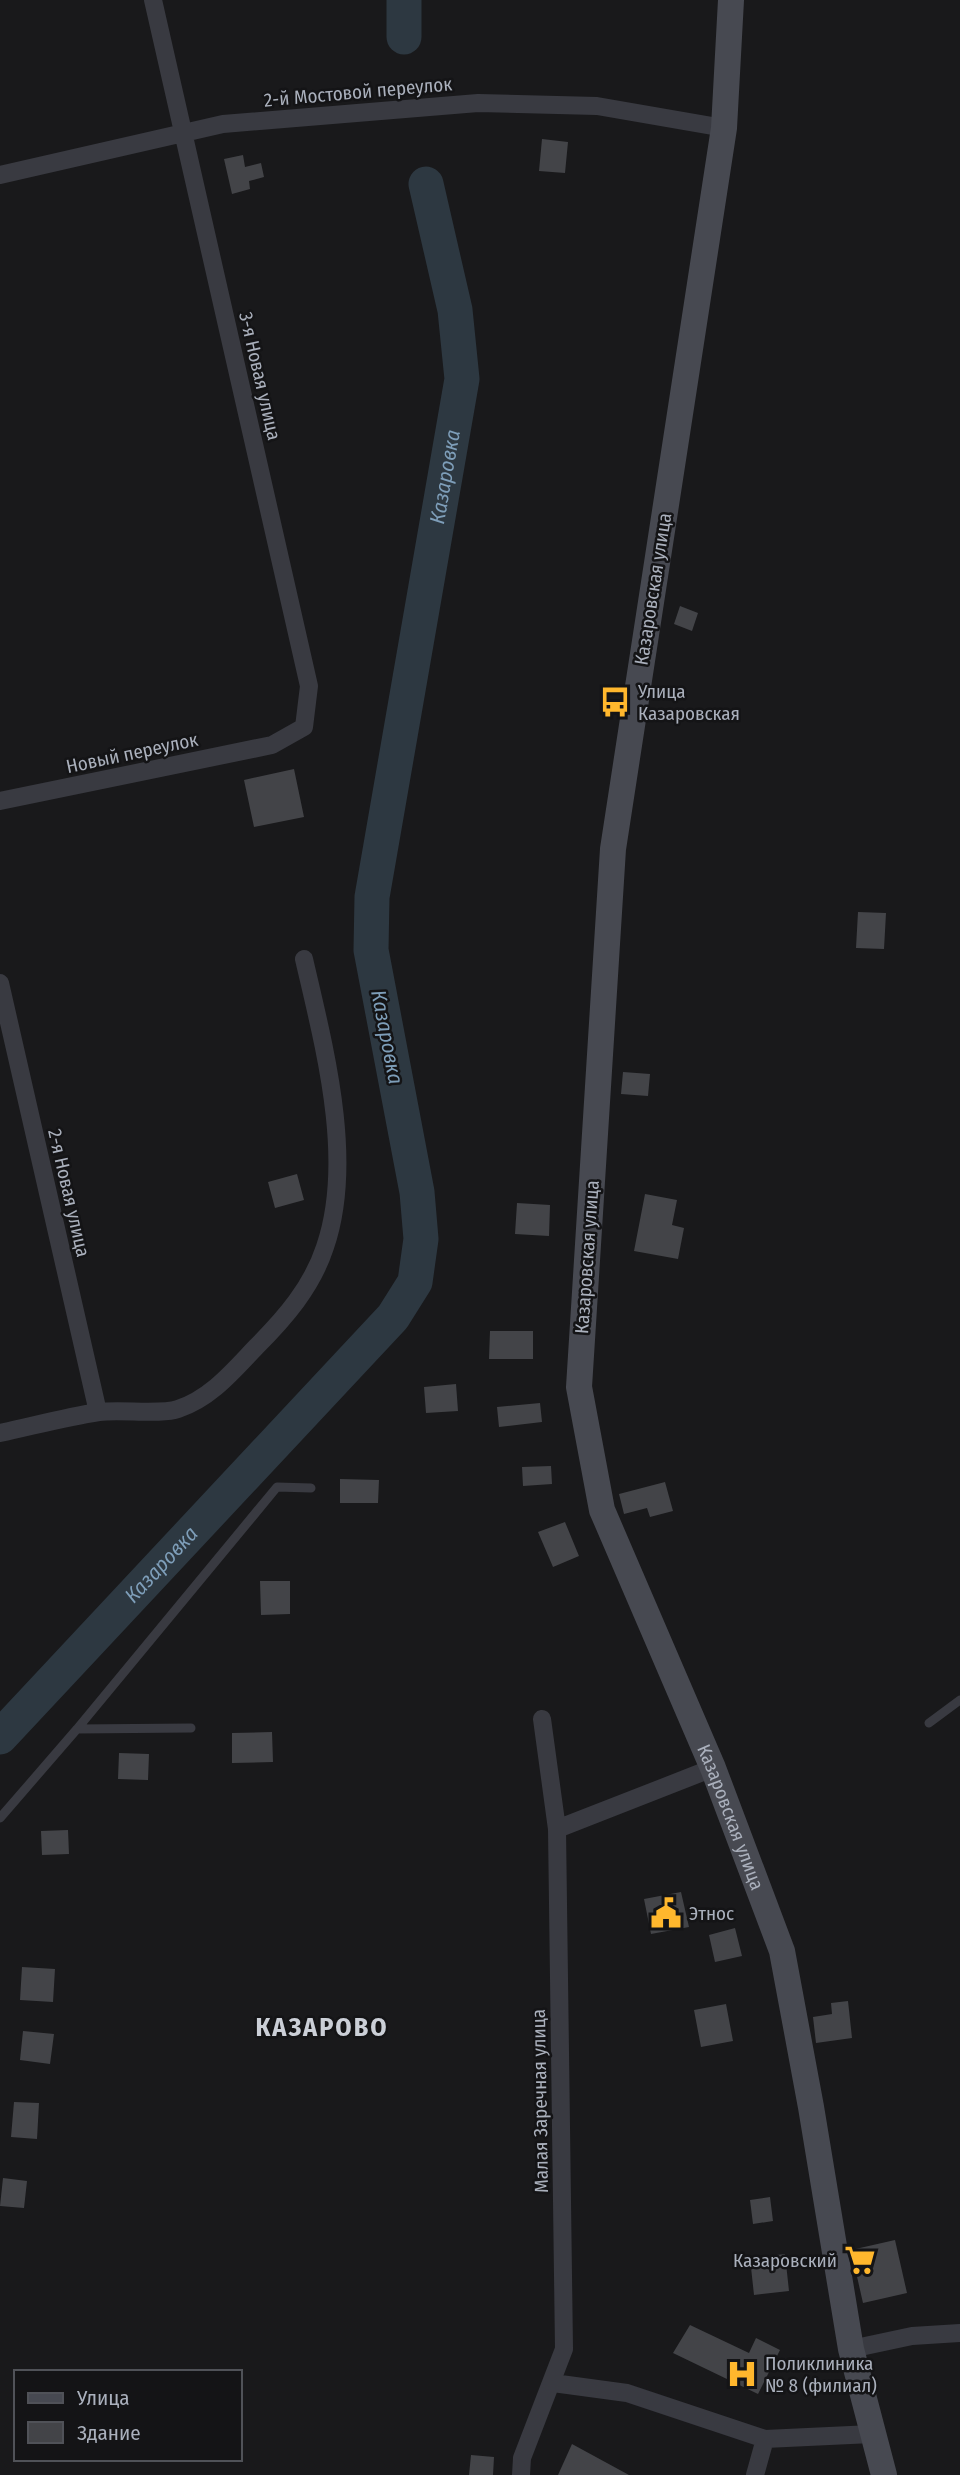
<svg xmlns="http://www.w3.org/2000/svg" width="960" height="2475" font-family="'Fira Sans Condensed',sans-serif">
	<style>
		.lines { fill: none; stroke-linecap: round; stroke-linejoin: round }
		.river { stroke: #2d3841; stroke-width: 35 }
		.building { fill: #434448 }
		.lane { stroke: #393a41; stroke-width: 9 }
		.street { stroke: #393a41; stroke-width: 18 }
		.secondary { stroke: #474951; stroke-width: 26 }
		.labels { text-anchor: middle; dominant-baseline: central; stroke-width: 5; stroke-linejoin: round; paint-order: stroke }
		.street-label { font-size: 19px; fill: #aab0bc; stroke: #141416 }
		.poi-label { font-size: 19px; fill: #aab0bc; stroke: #141416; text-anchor: start }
		.water-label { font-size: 21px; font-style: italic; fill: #7e9eb9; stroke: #141416 }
		.district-label { font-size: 26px; font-weight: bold; letter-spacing: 2px; fill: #cbcfd7; stroke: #141416 }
	</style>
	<rect width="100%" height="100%" fill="#19191b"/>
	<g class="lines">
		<g class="river">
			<path d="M404,0V37"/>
			<path id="s1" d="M0,1737L393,1317L415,1282L421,1239L417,1192L371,950L372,897L462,379L455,310L426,184"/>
		</g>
	</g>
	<path class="building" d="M542,139L568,142L565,173L539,171Z
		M243,155L245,167L261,163L264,177L249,181L250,189L232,194L224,159Z
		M680,606L698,613L692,631L674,624Z
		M294,769L304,817L254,827L244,780Z
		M858,912L886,913L884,949L856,948Z
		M623,1072L650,1074L648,1096L621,1094Z
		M297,1174L304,1200L275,1208L268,1182Z
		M645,1194L677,1200L672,1225L684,1228L678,1259L634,1251Z
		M517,1203L550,1205L549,1236L515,1234Z
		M490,1331H533V1359H489Z
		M456,1384L458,1411L426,1413L424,1387Z
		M540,1403L542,1422L499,1427L497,1407Z
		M551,1466L552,1484L523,1486L522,1467Z
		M340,1479L379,1480L378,1503H340Z
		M665,1482L673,1511L650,1517L647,1508L624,1514L619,1494Z
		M565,1522L579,1556L553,1567L538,1532Z
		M260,1581H290V1614L261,1615Z
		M272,1732L273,1762L232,1763V1733Z
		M119,1753L149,1754L148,1780L118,1779Z
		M68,1830L69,1854L42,1855L41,1831Z
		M681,1892L689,1927L651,1934L644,1899Z
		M735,1928L742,1956L715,1962L709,1935Z
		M22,1967L55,1969L53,2002L20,2000Z
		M848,2001L852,2038L816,2043L813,2017L832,2014L831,2003Z
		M726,2004L733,2041L701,2047L694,2010Z
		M23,2031L54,2034L50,2064L20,2060Z
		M14,2102L39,2103L37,2139L11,2137Z
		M3,2178L27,2181L24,2208L0,2206Z
		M770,2197L773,2221L753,2224L750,2200Z
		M895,2240L907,2293L863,2303L851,2250Z
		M785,2254L789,2291L754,2295L750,2258Z
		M690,2325L749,2353L756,2338L780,2350L758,2394L673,2353Z
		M572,2444L629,2475H558Z
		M471,2455L494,2457L493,2475H469Z"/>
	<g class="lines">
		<path class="lane" d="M929,1723L960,1700
			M77,1729L191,1728
			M0,1818L77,1729L277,1487L311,1488"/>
		<path class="street" d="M0,175L223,124L478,103L597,106L724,128
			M0,801L272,745L304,727L309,686L153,0
			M0,983L98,1412
			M0,1433C33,1426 66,1417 99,1412C120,1409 161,1415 178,1409C211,1398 233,1371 256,1347C285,1318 312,1287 325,1247C355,1160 324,1046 304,959
			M557,1829L713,1768
			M851,2349L912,2336L960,2333
			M553,2383L627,2393L765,2439L872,2434
			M521,2475L522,2458L564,2349L557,1829L542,1719
			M755,2475L765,2439"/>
		<path class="secondary" id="s2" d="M731,0L724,128L613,849L579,1387L602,1510L713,1768L782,1951L811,2107L851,2349L884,2475"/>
	</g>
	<defs>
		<g id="bus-bare" transform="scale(2.415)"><path d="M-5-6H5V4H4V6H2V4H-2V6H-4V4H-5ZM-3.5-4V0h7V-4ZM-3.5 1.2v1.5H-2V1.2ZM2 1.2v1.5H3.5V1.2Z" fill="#ffb72d" stroke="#141416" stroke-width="2.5" paint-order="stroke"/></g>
		<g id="civic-bare" transform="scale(2.415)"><path d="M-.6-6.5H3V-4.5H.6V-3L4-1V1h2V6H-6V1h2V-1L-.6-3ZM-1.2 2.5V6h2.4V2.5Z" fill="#ffb72d" stroke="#141416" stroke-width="2.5" paint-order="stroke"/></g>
		<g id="supermarket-bare" transform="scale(2.415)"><path d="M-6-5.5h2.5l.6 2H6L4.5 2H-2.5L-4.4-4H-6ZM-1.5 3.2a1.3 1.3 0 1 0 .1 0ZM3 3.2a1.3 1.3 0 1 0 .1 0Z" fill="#ffb72d" stroke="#141416" stroke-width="2.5" paint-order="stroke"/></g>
		<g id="hospital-bare" transform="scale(2.415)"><path d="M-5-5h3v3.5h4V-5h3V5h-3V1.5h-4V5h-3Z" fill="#ffb72d" stroke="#141416" stroke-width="2.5" paint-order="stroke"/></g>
	</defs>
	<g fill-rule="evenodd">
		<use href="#bus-bare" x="615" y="702"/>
		<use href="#civic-bare" x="666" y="1913"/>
		<use href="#supermarket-bare" x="860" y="2260"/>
		<use href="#hospital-bare" x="742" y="2374"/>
	</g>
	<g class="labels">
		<g class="street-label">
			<text transform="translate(358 92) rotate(-5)">2-й Мостовой переулок</text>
			<text transform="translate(260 376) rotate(77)">3-я Новая улица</text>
			<text transform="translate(653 589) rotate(-81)">Казаровская улица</text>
			<text transform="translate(132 753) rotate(-12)">Новый переулок</text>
			<text transform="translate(69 1193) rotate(77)">2-я Новая улица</text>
			<text transform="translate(587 1257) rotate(-86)">Казаровская улица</text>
			<text stroke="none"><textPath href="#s2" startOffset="1855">Казаровская улица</textPath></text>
			<text transform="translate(540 2101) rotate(-91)">Малая Заречная улица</text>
		</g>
		<g class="poi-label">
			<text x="638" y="691">Улица<tspan x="638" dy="22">Казаровская</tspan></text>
			<text x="689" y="1913">Этнос</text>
			<text x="837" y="2260" text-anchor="end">Казаровский</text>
			<text x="765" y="2363">Поликлиника<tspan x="765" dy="22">№ 8 (филиал)</tspan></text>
		</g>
		<g class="water-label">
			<text stroke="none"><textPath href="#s1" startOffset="1433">Казаровка</textPath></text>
			<text transform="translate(387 1037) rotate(79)">Казаровка</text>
			<text stroke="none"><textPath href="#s1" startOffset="236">Казаровка</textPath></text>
		</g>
		<g class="district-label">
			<text x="322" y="2027">КАЗАРОВО</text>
		</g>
	</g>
	<rect x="14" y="2370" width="228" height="91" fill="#141416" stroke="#505258" stroke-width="2"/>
	<rect x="28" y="2393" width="35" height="10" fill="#474951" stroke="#505258" stroke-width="2"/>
	<text x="77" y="2405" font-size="21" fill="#aab0bc">Улица</text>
	<rect x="28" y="2422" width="35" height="21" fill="#434448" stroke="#505258" stroke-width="2"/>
	<text x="77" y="2440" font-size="21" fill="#aab0bc">Здание</text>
</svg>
